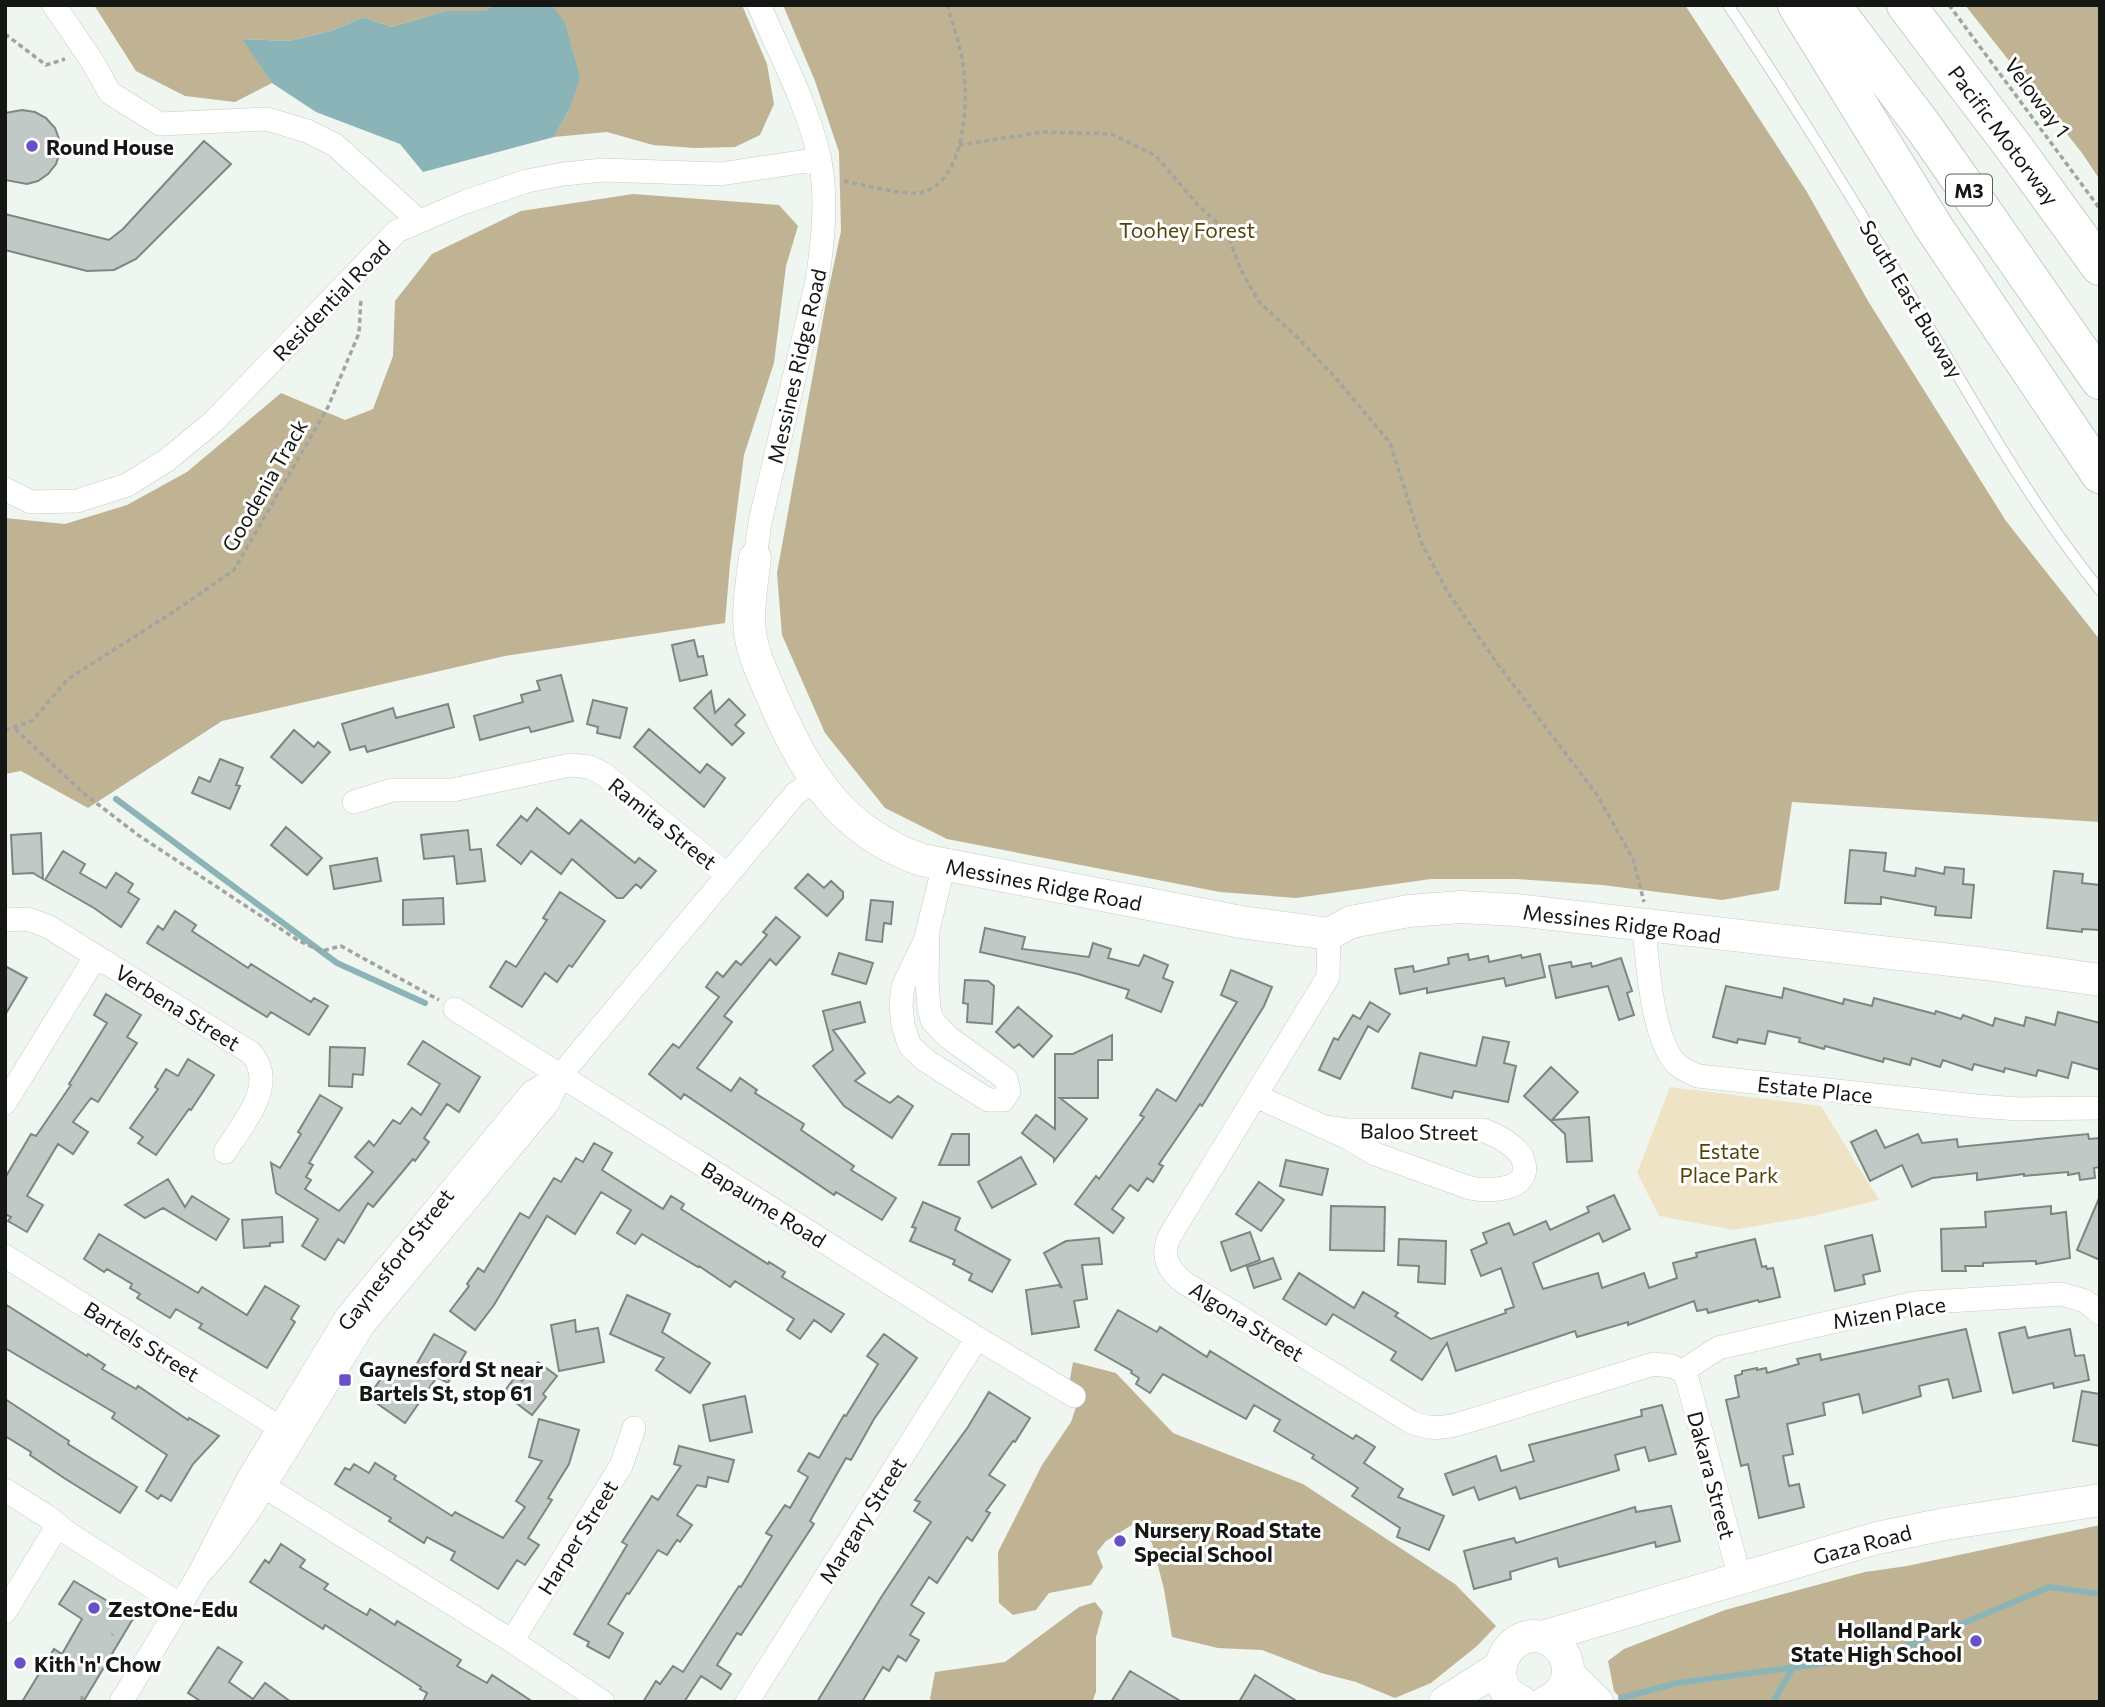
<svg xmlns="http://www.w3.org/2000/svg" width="2105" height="1707" font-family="Commissioner,sans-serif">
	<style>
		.green { fill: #efe3c5 }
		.forest { fill: #c0b394 }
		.water { fill: #8ab4b7 }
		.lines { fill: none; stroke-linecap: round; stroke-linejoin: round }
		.stream { stroke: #8ab4b7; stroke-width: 6 }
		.building { fill: #c1c9c6; stroke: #7e8683; stroke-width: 2 }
		.lane-casing { stroke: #c6ccc6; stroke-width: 12 }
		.street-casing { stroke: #c6ccc6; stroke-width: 24 }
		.secondary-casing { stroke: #c6ccc6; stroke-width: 33 }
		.highway-casing { stroke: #c6ccc6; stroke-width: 40 }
		.path { stroke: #a0a5a0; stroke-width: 3.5; stroke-dasharray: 5 3.5; stroke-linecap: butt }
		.lane { stroke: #fff; stroke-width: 10 }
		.street { stroke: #fff; stroke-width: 23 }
		.secondary { stroke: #fff; stroke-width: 32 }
		.highway { stroke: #fff; stroke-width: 38 }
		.poi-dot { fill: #6850c9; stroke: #fff; stroke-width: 2.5 }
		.labels { text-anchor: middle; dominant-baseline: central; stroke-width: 6; stroke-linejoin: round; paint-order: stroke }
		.shield { fill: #fff; stroke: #5b5d5b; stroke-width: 2 }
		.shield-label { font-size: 19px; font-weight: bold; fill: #151715 }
		.street-label { font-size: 21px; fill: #151715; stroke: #fff }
		.poi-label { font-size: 21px; font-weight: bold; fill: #151715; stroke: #fff; text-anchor: start }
		.park-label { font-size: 21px; fill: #564309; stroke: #fff }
	</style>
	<rect width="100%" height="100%" fill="#eff5ef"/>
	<path class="green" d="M1670,1087L1821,1106L1879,1200L1813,1216L1734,1230L1659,1216L1637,1173Z"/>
	<path class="forest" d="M94,5H494L484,11H446L391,27L363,17L331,31L289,41L243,39L272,83L235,102L185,96L136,71Z
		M552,5H742L767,64L774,104L760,135L735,147L695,148L653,145L607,132L554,137L569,110Z
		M783,5H1685L1807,192L1868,301L2006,521L2100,640V822L1792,802L1779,890L1722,900L1602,885L1517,879H1431L1296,898L1220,892L947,839L885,808L825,733L782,635L777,573L826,302L841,231L839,152L815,81Z
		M1965,5H2100V180L2082,153Z
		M633,194L779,205L798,226L786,266L774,363L744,455L730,564L725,623L505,656L222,721L88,808L21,771L5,774V518L65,524L127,505L187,472L281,393L345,420L373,409L393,356L395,301L432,254L521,211Z
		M1073,1362L1116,1373L1173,1433L1303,1484L1455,1584L1496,1626L1477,1646L1431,1683L1395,1698L1356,1682L1321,1673L1262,1650L1218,1648L1172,1637L1164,1589L1152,1543L1135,1523L1106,1541L1097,1552L1103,1567L1091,1585L1049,1593L1036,1610L1013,1615L999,1603L998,1552L1042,1465L1071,1422L1078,1401L1070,1379Z
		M2100,1525V1702H1624L1614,1691L1608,1661L1624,1649L1725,1610L1865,1572L1907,1566Z
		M1095,1602L1103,1612L1096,1637V1692L1092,1702H932L930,1699L935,1672L1005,1662L1079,1607Z"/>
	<path class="water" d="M494,5H552L565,23L580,78L569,110L554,137L423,172L400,144L316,112L272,83L242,39L289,41L331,31L363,17L391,27L446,11H484Z"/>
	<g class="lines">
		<path class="stream" d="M116,799L337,963L425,1003
			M1621,1698L1677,1683L1863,1658L1914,1644L2049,1587L2100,1594
			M1773,1702L1794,1666"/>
	</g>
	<path class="building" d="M22,110L35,112L46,118L55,128L59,139L60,152L56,164L48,174L38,181L27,184L5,180V113Z
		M204,141L231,164L136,259L114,270L87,271L5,250V214L109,240L123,229Z
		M694,640L698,657L703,656L707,675L680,681L672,645Z
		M561,675L573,721L531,732L529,727L480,740L474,716L523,702L521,695L540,690L537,681Z
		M711,691L715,713L729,699L745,715L735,725L744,733L732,745L694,708Z
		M593,700L627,708L620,738L597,733L598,727L587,724Z
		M448,704L454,727L367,752L365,746L350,750L342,724L393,708L396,718Z
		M649,729L700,773L707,764L725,778L704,807L634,747Z
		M294,730L314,747L318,742L330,752L302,783L271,757Z
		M220,759L243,768L236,785L240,786L230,809L192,793L199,777L210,782Z
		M537,808L569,834L581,820L635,863L639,858L656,871L641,888L636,884L623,898H617L572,859L561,874L531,851L521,864L497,845L521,816L527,821Z
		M286,827L322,858L307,875L271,845Z
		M468,830L470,850L481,849L485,881L457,884L454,856L424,859L421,835Z
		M41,833L43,879L33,873L13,874L11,835Z
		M1850,850L1886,853L1884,871L1915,876L1916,868L1944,874L1945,867L1964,869L1963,884L1974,885L1971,918L1935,915L1936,907L1881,897V904L1845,903Z
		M63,851L85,864L80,873L106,888L116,873L133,884L128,892L139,899L121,927L94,908L45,880Z
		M377,858L381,881L334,889L330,866Z
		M2054,871L2083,874L2082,883L2100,885V930L2082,929V932L2047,928Z
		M808,874L824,888L831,881L843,892V898L827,916L795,888Z
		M560,892L605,921L572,967L569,965L557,982L545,973L522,1007L490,987L506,961L516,967L547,920L543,918Z
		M443,898L444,924L403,925V900Z
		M871,900L893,902L891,924L884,923L882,942L866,940Z
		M175,911L196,925L192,931L248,968L251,964L311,1002L314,998L328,1006L309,1035L271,1012L267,1017L147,943L158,926L163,930Z
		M776,917L800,937L776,965L770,959L724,1016L732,1022L697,1068L731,1091L740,1078L757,1090L755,1093L804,1124L801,1130L854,1166L851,1170L896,1198L882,1220L836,1192L834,1195L684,1094L681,1099L649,1074L673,1044L679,1048L719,997L706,987L717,972L723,977L736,961L741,965L767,935L763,932Z
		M985,928L1025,937L1022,949L1089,957L1093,943L1111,949L1108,958L1139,966L1144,955L1168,965L1163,978L1173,982L1161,1012L1126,998L1129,990L1078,974L980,952Z
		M839,953L873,963L866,984L832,974Z
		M1468,954L1469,960L1488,956L1489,962L1521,955L1522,958L1540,954L1545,977L1506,986L1504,978L1427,993V988L1400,994L1395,969L1413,966L1414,972L1449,964L1448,958Z
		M1621,958L1632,991L1627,993L1634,1015L1619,1020L1608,986L1556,998L1549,966L1571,962L1572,967L1591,963L1592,967Z
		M5,966L27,978L5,1015Z
		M1231,970L1272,987L1264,1006L1202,1106L1200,1104L1159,1164L1163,1166L1153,1182L1147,1178L1138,1191L1130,1185L1112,1209L1124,1218L1113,1233L1075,1204L1096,1176L1099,1179L1144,1117L1140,1115L1157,1089L1176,1101L1237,1002L1221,995Z
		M965,980L988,981L994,986L992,1024L967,1022L968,1004L963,1003Z
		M1726,986L1782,998L1784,988L1843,1004L1844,999L1872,1006L1874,998L1935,1014L1936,1011L1961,1019L1963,1015L1993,1026L1995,1018L2024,1026L2026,1017L2055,1025L2058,1012L2100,1023V1070L2072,1062L2068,1078L2038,1070L2036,1076L2005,1068L2004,1072L1974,1064L1972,1070L1943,1060L1940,1067L1912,1058L1910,1065L1884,1058L1883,1062L1825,1046L1824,1049L1799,1042L1800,1038L1768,1031L1765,1044L1738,1039L1737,1043L1713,1037Z
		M106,994L141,1015L127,1037L137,1043L98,1102L91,1098L73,1122L88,1132L73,1154L58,1144L27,1196L43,1205L27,1232L8,1221L11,1217L5,1214V1178L31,1134L36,1136L71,1085L69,1084L107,1023L94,1015Z
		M860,1002L865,1022L833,1030L865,1073L855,1081L890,1103L898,1096L913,1106L892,1138L844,1106L813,1066L833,1050L823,1011Z
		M1370,1002L1390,1014L1378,1032L1368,1026L1340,1079L1319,1070L1334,1038L1338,1040L1353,1015L1360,1019Z
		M1018,1007L1052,1036L1033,1057L1019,1044L1014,1048L996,1032Z
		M1112,1035V1060H1098V1098H1060L1087,1119L1054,1161V1158L1022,1133L1036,1115L1055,1129V1054H1073Z
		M1483,1037L1509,1042L1504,1063L1516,1066L1508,1102L1454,1091L1452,1098L1412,1088L1420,1053L1476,1066Z
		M423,1041L480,1077L459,1112L447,1104L424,1138L429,1142L415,1161L413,1159L373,1207L368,1203L344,1243L338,1239L325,1260L302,1246L318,1219L276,1193L271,1163L280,1168L301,1134L298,1132L320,1095L342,1108L309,1163L313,1165L306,1177L311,1180L305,1189L339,1211L373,1172L355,1157L369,1141L374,1146L393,1120L400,1124L412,1108L421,1115L440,1084L408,1064Z
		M330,1047L365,1048L363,1075L353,1074L352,1087L329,1086Z
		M188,1059L214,1075L191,1110L189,1109L156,1155L138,1143L143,1137L130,1128L158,1089L155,1087L166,1069L178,1076Z
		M1551,1067L1578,1092L1552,1120L1589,1117L1592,1161L1567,1162L1565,1134L1524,1096Z
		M1876,1130L1885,1148L1918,1134L1922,1143L1957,1139L1958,1147L2088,1134L2089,1139L2100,1138V1167L2094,1168L2095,1178L2080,1180L2079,1173L2068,1175V1172L2024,1176V1174L1977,1180V1173L1932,1178L1912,1187L1902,1165L1870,1181L1851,1142Z
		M952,1134H969V1165H939Z
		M594,1143L612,1153L602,1170L663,1209L671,1196L684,1204L681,1209L768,1264L769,1262L785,1272L782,1277L844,1314L831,1332L814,1320L800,1339L787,1330L794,1319L735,1281L730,1287L699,1266L698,1267L642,1234L635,1244L617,1233L631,1210L601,1192L575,1234L547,1216L494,1305L475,1330L450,1311L469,1286L467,1284L478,1268L484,1272L520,1213L529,1218L554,1178L561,1182L576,1158L583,1162Z
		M1021,1157L1036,1184L992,1208L978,1182Z
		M1286,1160L1328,1169L1322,1195L1280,1186Z
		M168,1179L185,1207L192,1196L229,1219L216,1240L163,1208L145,1218L125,1205Z
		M1259,1182L1284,1200L1261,1231L1236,1214Z
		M1614,1195L1630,1229L1603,1242L1599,1233L1533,1263L1543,1289L1598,1273L1602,1288L1644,1273L1649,1288L1677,1278L1673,1263L1697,1257L1696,1253L1755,1239L1762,1267L1766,1266L1767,1269L1773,1268L1780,1297L1759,1302L1758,1300L1708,1313L1707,1309L1697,1311L1694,1301L1628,1325V1322L1577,1337L1575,1331L1456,1371L1447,1343L1422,1380L1391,1360L1396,1352L1333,1314L1326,1325L1283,1299L1299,1273L1354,1308L1363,1292L1398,1313L1395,1316L1431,1339L1506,1313L1505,1310L1514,1307L1501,1268L1481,1276L1471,1250L1487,1243L1483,1233L1509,1223L1514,1235L1546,1221L1550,1230L1589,1212L1587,1207Z
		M2100,1196V1260L2077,1250Z
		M923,1202L960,1218L955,1230L1010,1260L992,1292L969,1280L972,1274L953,1264L955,1260L910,1241L916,1228L912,1227Z
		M1331,1206L1385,1207L1384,1251L1330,1250Z
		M2051,1206V1214L2066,1212L2070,1258L2036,1264V1261L1983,1263V1266H1965L1966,1271H1942L1941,1229L1986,1227L1985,1212Z
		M282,1217L283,1242L270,1243V1246L244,1248L242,1220Z
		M1250,1232L1260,1260L1231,1271L1221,1242Z
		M99,1234L198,1293L202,1287L247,1315L265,1286L299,1306L291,1319L295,1322L267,1368L199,1328L202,1324L176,1309L170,1318L137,1298L140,1294L130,1288L132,1284L107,1269L104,1272L84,1259Z
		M1872,1235L1880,1271L1863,1275L1865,1284L1835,1291L1825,1246Z
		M1099,1238L1102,1264L1082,1265L1087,1299L1074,1301L1079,1327L1032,1334L1026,1290L1058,1285L1062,1288L1044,1253L1066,1241Z
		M1399,1239L1446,1241L1445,1284L1418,1282L1419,1266L1398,1265Z
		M1273,1258L1281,1279L1254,1288L1247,1267Z
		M627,1295L670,1314L662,1332L710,1363L690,1393L656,1370L664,1358L610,1334Z
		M5,1304L87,1356L88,1354L105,1365L102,1369L136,1389L138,1386L188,1420L189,1418L219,1436L193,1464L171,1501L161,1495L158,1499L146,1491L167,1455L112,1418L115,1413L5,1348Z
		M1118,1310L1157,1332L1160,1327L1207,1357L1210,1351L1353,1439L1356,1435L1375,1447L1364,1463L1403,1489L1398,1497L1444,1516L1429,1550L1397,1537L1400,1528L1352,1496L1358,1488L1312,1458L1314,1455L1274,1431L1280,1420L1254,1405L1246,1419L1163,1374L1150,1393L1136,1384L1139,1378L1131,1373L1132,1371L1095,1350Z
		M575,1320L576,1332L598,1328L604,1362L559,1371L551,1325Z
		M2025,1327L2028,1338L2070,1329L2075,1356L2084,1355L2089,1380L2054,1388L2053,1383L2013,1393L1999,1333Z
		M1966,1329L1981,1391L1953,1398L1948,1379L1919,1386L1921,1396L1863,1413L1859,1394L1823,1403L1825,1415L1787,1424L1793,1454L1783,1456L1789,1486L1799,1484L1804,1507L1759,1518L1748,1464L1741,1466L1726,1400L1739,1397L1735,1376L1742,1374V1371L1757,1368V1370L1766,1368L1767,1373L1799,1364L1797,1359L1820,1354L1821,1360Z
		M434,1334L466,1352L448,1383L437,1377L405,1423L368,1397L390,1366L408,1379Z
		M884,1334L917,1358L874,1419L851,1460L846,1458L810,1521L814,1524L741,1635L737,1633L717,1665L731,1674L721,1689L701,1676L684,1702H643L656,1681L660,1684L673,1666L683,1672L739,1586L741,1587L772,1536L766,1533L785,1505L790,1508L808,1477L798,1471L809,1453L819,1458L844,1415L846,1416L878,1364L867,1356Z
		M538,1362L557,1376L543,1394L546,1397L532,1415L503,1393L516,1376L522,1381Z
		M2082,1391L2100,1394V1446L2073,1441Z
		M989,1392L1030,1418L1015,1442L1013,1441L989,1475L1005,1485L986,1511L990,1513L972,1541L967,1537L937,1583L929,1577L911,1605L924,1613L910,1635L919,1640L906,1661L898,1656L889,1671L883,1667L862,1702H817L882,1596L931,1522L914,1511L920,1502L915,1500L968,1427Z
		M745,1396L752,1432L710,1441L703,1405Z
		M5,1399L69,1441L68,1444L137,1487L120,1513L64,1478L30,1455L31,1452L5,1436Z
		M1662,1405L1676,1454L1649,1461L1645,1447L1615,1455L1619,1470L1520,1499L1516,1487L1479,1500L1474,1487L1453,1495L1445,1474L1496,1456L1501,1471L1534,1461L1529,1445L1642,1416L1641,1410Z
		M539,1419L579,1430L569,1464L548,1498L552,1500L528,1538L539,1545L525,1565L517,1560L498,1589L451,1560L455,1552L427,1537L424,1543L389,1521L391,1518L335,1484L345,1468L350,1470L354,1464L369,1473L375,1463L396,1476L394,1479L452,1516L455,1512L503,1538L525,1507L516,1501L542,1461L529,1457Z
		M679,1446L734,1460L728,1482L708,1477L706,1487L697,1485L677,1515L692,1525L680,1542L677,1540L667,1555L658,1550L629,1594L627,1593L608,1624L623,1633L609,1658L587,1646L589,1642L574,1634L627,1545L622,1542L652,1496L658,1500L681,1466L674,1464Z
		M1671,1506L1680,1541L1656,1547L1655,1542L1559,1567L1557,1558L1510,1572L1511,1579L1474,1589L1464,1551L1514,1538L1516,1543L1635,1507L1636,1512Z
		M281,1544L305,1560L300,1567L328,1584L324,1589L353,1607L367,1615L370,1609L395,1625L397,1621L461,1660L457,1666L487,1683L492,1675L533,1702H423L427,1693L420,1689L421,1687L325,1625L323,1629L250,1582L265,1560L269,1563Z
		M74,1581L134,1617L85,1699L78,1702H22L54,1649L62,1654L82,1619L59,1604Z
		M218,1647L242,1662L229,1682L253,1699L265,1683L291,1702H202L188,1693Z
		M1130,1671L1182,1702H1111Z
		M1255,1675L1298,1702H1239Z"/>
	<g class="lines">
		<g class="lane-casing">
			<path id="lane" d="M1728,5C1793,102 1854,201 1914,301C1972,399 2028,501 2100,590"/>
		</g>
		<g class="street-casing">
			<path id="street" d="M54,5L92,61L110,93L160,124L267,119L307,131L335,145L419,221
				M5,489L31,502L77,501L127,485L167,460L213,422L397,231L465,202L527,181L564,174L603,170L721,174L820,159
				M755,558L760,522L817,281C823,241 828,196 819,156C807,104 780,54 759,5
				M354,802L392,790H453L570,765L590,767L605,775L726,874
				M5,920L28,919L49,927L251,1053C279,1085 242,1124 225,1152
				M1644,926C1647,959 1652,1045 1679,1066C1684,1070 1692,1073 1698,1076L1976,1106L2020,1109L2100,1108
				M928,931L927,980L929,1008L932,1020L948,1037L1006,1079L1009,1091L1003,1100H988L925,1060L910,1046L903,1026L901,1005L903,986L925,941L944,865
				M1329,934L1328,977L1171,1234C1160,1254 1167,1270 1185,1283L1411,1422C1428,1429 1440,1429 1459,1424L1654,1364L1671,1366L1683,1371
				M455,1009L977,1338L1074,1396
				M1256,1096L1348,1138L1375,1154L1470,1188C1488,1192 1534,1191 1523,1160C1518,1146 1496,1135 1483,1130H1347L1325,1127
				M5,1103L96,956
				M5,1256L279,1427
				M1683,1371L1718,1348L1915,1303L2061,1294L2085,1301L2100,1313
				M1683,1371L1688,1382L1740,1579
				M265,1487L512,1641L603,1702
				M5,1490L48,1517L69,1534L179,1604
				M198,1576L219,1552L250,1510L363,1326L548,1103L560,1076L796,793L815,781
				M5,1612L58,1525
				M512,1641L621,1466L634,1428
				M121,1702L198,1576L248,1479L347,1316L532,1092L560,1076
				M747,1702L977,1338"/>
		</g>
		<g class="secondary-casing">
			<path id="secondary" d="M755,558C752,580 747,611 750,632C753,655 764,677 773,698C804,772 842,833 922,860L1241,922L1329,934L1351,922L1409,911L1461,907L1516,910L1986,964L2100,980
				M1542,1637L1877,1538L1945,1524L2100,1500
				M1568,1673L1597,1702
				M1445,1702L1500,1667
				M1522,1702C1474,1682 1515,1613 1555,1644C1563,1650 1569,1662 1568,1673C1567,1686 1558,1697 1546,1702"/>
		</g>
		<g class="highway-casing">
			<path id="highway" d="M1797,5L1933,226L2100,474
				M1831,5L1925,129L2100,380
				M1906,5L2015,149L2100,266"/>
		</g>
		<path class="path" d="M1949,5L2100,209
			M5,34L46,65L65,59
			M959,145L1043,132L1112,134L1156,156L1198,205L1227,232L1240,268L1259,302L1298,338L1334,376L1390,443L1422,544L1447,591L1499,666L1598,796L1633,859L1644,902
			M844,181C862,184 908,197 923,192C964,181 968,107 964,73C962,50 954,27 947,5
			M15,729L82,792L138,835L299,941L322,951L341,946L439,1000
			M5,730L32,721L68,679L181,607L234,570L328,407L359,333L361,298
			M112,1635L113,1634
			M82,1696V1700"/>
		<use href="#lane" class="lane"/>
		<use href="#street" class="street"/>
		<use href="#secondary" class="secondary"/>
		<use href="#highway" class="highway"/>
	</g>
	<g class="poi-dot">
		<circle cx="32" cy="146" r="7"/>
		<rect x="338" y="1373" width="14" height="14" rx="3.5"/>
		<circle cx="1120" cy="1541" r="7"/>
		<circle cx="94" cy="1608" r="7"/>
		<circle cx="1976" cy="1641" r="7"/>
		<circle cx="20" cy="1663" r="7"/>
	</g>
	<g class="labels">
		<rect class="shield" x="1946" y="174.5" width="46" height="31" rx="5"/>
		<g class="shield-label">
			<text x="1969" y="190">M3</text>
		</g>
		<g class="street-label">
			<text transform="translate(2038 97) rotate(53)">Veloway 1</text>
			<text transform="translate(2004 135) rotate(53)">Pacific Motorway</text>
			<text transform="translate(1912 299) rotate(59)">South East Busway</text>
			<text transform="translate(331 300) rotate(-46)">Residential Road</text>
			<text transform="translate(796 366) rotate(-77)">Messines Ridge Road</text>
			<text transform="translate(264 485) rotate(-60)">Goodenia Track</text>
			<text transform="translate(663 823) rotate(39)">Ramita Street</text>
			<text transform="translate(1044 884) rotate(11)">Messines Ridge Road</text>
			<text transform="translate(1622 923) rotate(7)">Messines Ridge Road</text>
			<text transform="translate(178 1007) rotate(32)">Verbena Street</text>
			<text transform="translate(1815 1089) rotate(6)">Estate Place</text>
			<text transform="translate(1419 1131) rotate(1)">Baloo Street</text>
			<text transform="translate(764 1204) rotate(32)">Bapaume Road</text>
			<text transform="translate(395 1259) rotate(-52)">Gaynesford Street</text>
			<text transform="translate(1889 1312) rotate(-9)">Mizen Place</text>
			<text transform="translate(1247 1321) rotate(32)">Algona Street</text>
			<text transform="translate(142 1341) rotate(32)">Bartels Street</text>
			<text transform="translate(1712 1475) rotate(75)">Dakara Street</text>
			<text transform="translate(862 1520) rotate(-58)">Margary Street</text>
			<text transform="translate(577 1537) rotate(-58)">Harper Street</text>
			<text transform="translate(1862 1544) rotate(-15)">Gaza Road</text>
		</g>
		<g class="poi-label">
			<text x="46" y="146">Round House</text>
			<text x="359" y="1368">Gaynesford St near<tspan x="359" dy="24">Bartels St, stop 61</tspan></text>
			<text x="1134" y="1529">Nursery Road State<tspan x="1134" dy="24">Special School</tspan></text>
			<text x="108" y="1608">ZestOne-Edu</text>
			<text x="1962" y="1629" text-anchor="end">Holland Park<tspan x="1962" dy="24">State High School</tspan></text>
			<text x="34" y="1663">Kith 'n' Chow</text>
		</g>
		<g class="park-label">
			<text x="1187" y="229">Toohey Forest</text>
			<text x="1729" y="1150">Estate<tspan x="1729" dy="24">Place Park</tspan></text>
		</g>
	</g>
	<rect width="2105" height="1707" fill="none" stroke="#151715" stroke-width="14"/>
</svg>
